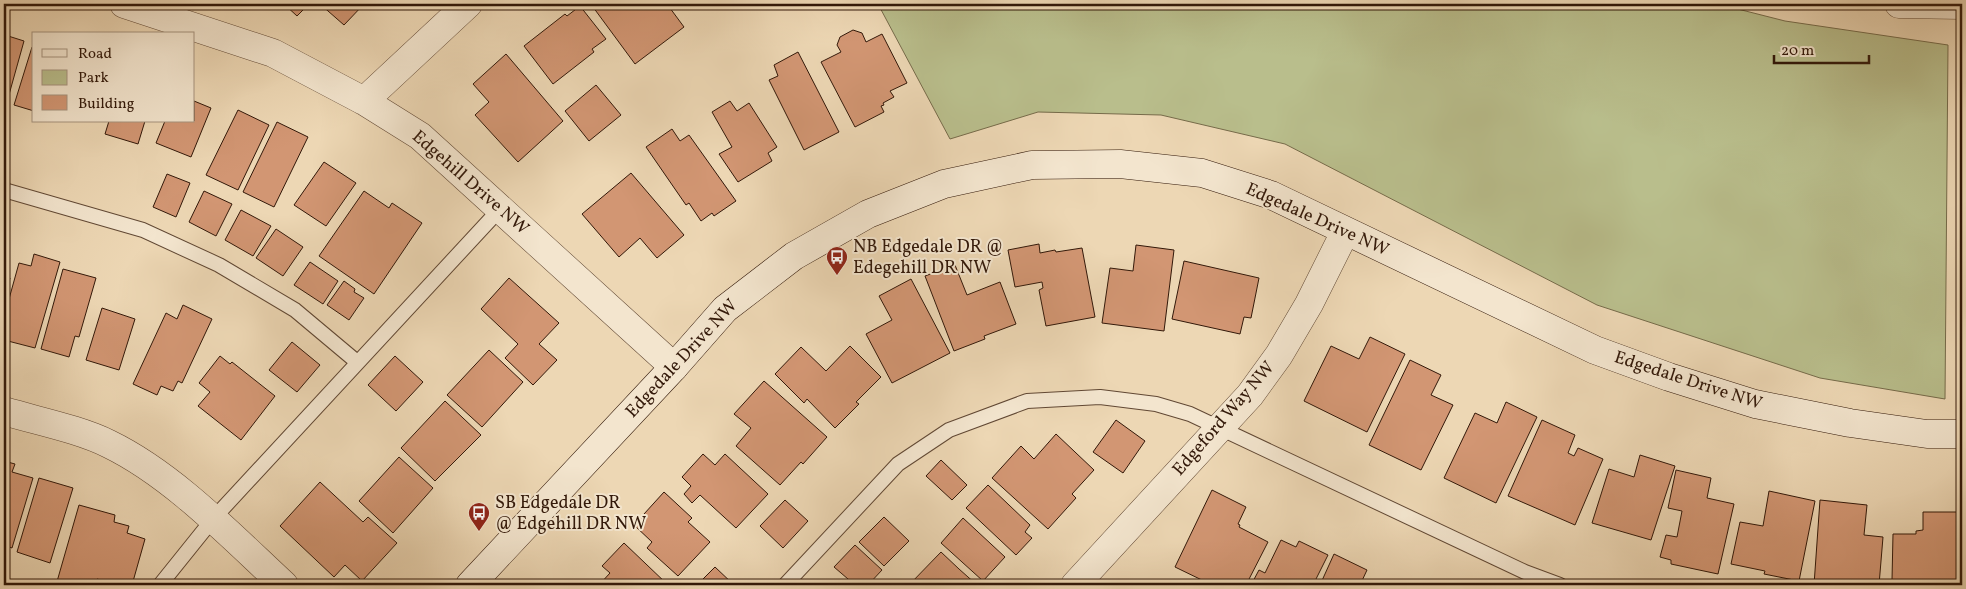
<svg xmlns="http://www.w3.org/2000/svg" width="1966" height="589" font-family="Vollkorn,serif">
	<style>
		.green { fill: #b9be8c; stroke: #766b4a }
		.building { fill: #d29673; stroke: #321809 }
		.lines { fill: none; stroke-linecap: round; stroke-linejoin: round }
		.lane-casing { stroke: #614834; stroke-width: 16 }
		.street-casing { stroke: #614834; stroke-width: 29 }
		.secondary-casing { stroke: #321809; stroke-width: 29 }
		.lane { stroke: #f3e5ce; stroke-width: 14 }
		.street { stroke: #f3e5ce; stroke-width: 28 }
		.secondary { stroke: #f3e5ce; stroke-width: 28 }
		.labels { text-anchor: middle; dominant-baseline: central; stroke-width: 4; stroke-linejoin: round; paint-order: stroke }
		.street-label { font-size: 18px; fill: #321809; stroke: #f3e5ce }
		.poi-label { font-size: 18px; fill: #321809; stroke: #f3e5ce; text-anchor: start }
	</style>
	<rect width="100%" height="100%" fill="#edd7b4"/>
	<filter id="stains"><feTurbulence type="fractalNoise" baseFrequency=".004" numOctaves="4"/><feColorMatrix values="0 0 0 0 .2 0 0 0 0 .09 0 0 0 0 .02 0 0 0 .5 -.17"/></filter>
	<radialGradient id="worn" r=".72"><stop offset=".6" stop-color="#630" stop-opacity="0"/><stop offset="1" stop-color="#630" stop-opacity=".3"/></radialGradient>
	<path class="green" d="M878,4H1400L1403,7L1407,4H1718L1785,21L1948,45L1945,399L1820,378L1597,305L1285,144L1161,115L1038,112L950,139Z"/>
	<path class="building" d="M284,4H309L297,16Z
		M320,4H364L344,25Z
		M598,4H667L684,27L635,64L593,7Z
		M580,6L606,39L592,49L594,52L553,84L524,46L565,14L567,16Z
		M4,29L6,30L5,35L24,41L5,109L4,108Z
		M853,30L862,33L866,42L882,34L907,83L890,91L894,97L883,103L884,105L881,106L884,112L855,127L821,62L841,52L837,45L840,37Z
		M32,47L34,48V111L14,105Z
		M798,52L839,132L804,150L769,80L778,76L774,65Z
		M506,54L563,121L518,162L475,115L489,102L473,84Z
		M596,85L621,115L589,141L565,111Z
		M194,101L211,108L191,157L156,143L165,121H194Z
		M730,101L737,111L749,103L777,147L768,153L772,161L738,182L719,154L732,147L712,112Z
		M238,110L269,125L238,190L206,175Z
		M109,121H145L138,144L105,134Z
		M277,122L308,137L274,207L243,192Z
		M672,129L680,141L689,135L736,201L714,216L712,213L701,221L689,203L686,205L646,147Z
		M324,162L356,183L326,226L294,205Z
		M631,173L684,235L657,258L640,238L619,257L582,214Z
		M167,174L190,183L176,217L153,207Z
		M204,191L232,204L216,236L189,222Z
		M364,191L389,208L392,203L422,223L374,294L319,256Z
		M241,210L271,226L253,256L225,240Z
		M276,229L303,247L283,276L256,258Z
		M1039,244L1040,253L1055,250L1056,252L1082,248L1095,317L1046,326L1039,290L1043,288L1042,282L1015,287L1008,250Z
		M1136,245L1174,250L1164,331L1102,323L1110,268L1133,271Z
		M34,254L60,262L35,348L4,340V317L19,263L31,266Z
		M1184,261L1259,278L1251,318L1244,317L1240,334L1172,319Z
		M310,262L338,281L323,304L294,285Z
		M955,265L967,295L1000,282L1016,324L984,336L985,339L954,351L925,276Z
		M63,269L96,278L79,337L75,336L69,357L41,349Z
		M4,277L10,278L4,299Z
		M509,278L559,323L539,344L557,360L533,385L505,358L518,344L481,309Z
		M911,279L950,353L892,383L866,334L892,320L879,296Z
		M344,281L355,289L354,292L364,298L349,320L327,305Z
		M183,305L212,319L182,383L178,381L173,391L161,386L157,395L133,384L166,313L177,319Z
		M102,308L135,319L119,370L86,360Z
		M1370,337L1405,354L1367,432L1304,401L1331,346L1359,359Z
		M292,342L320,365L297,392L269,370Z
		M850,346L881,377L856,402L859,404L835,428L807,399L804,403L775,374L801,347L826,371Z
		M489,350L523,382L482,427L447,395Z
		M220,356L230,364L232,362L275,396L241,440L198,406L210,392L199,383Z
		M395,356L423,382L396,411L368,385Z
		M1410,360L1441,375L1431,395L1453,405L1421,470L1369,445Z
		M764,381L827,437L803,464L801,462L780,485L736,446L751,428L734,414Z
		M445,401L481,435L435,481L401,448Z
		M1506,402L1537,417L1496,503L1444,478L1475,413L1497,423Z
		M1116,420L1145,441L1123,473L1093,452Z
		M1542,420L1575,435L1568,453L1574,456L1578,448L1603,459L1575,525L1508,496Z
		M1056,434L1094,470L1072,494L1076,498L1048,529L992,478L1021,446L1034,459Z
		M703,454L715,465L725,454L768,494L736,528L700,495L692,503L684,494L691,486L682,477Z
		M1640,455L1675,466L1651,540L1592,523L1609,469L1634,477Z
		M399,457L433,488L393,533L359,501Z
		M941,460L967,485L952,500L926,476Z
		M4,461L15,464L12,472L33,478L12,548L4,545Z
		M1676,470L1711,478L1707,498L1734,504L1718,574L1671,564V560L1660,557L1666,535L1677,537L1682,511L1668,508Z
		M39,478L73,488L50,563L17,552Z
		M320,482L363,522L368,517L397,543L362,581L345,565L334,577L280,526Z
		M988,485L1030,525L1025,532L1032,538L1016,555L966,508Z
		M1212,490L1246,507L1238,524L1240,525L1239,527L1268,542L1246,585H1203L1206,582L1175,567Z
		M1769,491L1815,501L1799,581L1764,574L1765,571L1731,564L1740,522L1763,526Z
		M664,492L692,518L688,522L710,542L678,576L647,548L652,542L634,525Z
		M785,500L808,521L783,548L760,526Z
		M1820,500L1867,505L1864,535L1883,537L1879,585H1814Z
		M79,505L115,515L114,522L129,526L127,533L145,539L132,585L116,581L115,584L97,579L96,585H56Z
		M1923,512H1958V580H1892L1893,534H1916V531L1923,530Z
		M884,517L909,541L884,566L859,542Z
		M963,518L1005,557L983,581L941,543Z
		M1281,540L1296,547L1299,541L1328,555L1313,585H1251L1259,570L1265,573Z
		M624,543L668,585H599L610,573L602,566Z
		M855,545L882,570L868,585H855L834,567Z
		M941,552L959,569L977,585H909Z
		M1334,554L1367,570L1360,585H1320Z
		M4,566L9,568L4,585Z
		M715,567L734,585H697Z"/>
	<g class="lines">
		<g class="lane-casing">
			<path id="lane" d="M4,190L143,230L219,265L295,310L357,362
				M160,585L213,519L500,209
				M785,585L898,464L949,430L1027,401L1100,397L1156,404L1190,414L1525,572L1560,585"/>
		</g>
		<g class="street-casing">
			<path id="street" d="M124,4L273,53L364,101L420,136L674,367
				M1899,4L1962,5
				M364,101L468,4
				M4,411C37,421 79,429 109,444C173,475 232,537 284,585
				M1075,585L1250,395L1279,355L1309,304L1345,232"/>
		</g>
		<g class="secondary-casing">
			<path id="secondary" d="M470,585L674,367L725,309L794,256L868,214L944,184L1032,165L1120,164L1202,173L1271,195L1595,350L1669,377L1755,404L1850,423L1927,434H1962"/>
		</g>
		<use href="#lane" class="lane"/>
		<use href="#street" class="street"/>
		<use href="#secondary" class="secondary"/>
	</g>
	<defs>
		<g id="bus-pin" transform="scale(1.125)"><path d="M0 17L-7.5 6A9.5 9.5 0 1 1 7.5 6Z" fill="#8f2418" stroke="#f3e5ce"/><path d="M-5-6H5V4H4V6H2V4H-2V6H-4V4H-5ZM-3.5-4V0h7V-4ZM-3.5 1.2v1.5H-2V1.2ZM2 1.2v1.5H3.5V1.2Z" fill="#fff"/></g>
	</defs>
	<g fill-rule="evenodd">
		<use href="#bus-pin" x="837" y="257"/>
		<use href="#bus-pin" x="479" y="513"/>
	</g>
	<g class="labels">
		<g class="street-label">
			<text transform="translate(470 183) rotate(41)">Edgehill Drive NW</text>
			<text transform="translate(1317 220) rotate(24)">Edgedale Drive NW</text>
			<text transform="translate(682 359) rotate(-47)">Edgedale Drive NW</text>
			<text transform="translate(1688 381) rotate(18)">Edgedale Drive NW</text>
			<text transform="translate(1224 419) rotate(-49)">Edgeford Way NW</text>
		</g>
		<g class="poi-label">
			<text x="853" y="247">NB Edgedale DR @<tspan x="853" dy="21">Edegehill DR NW</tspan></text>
			<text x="495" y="503">SB Edgedale DR<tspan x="495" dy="21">@ Edgehill DR NW</tspan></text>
		</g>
	</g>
	<rect width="1966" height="589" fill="none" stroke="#edd7b4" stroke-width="20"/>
	<rect x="5" y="5" width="1956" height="579" fill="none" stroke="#321809" stroke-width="2.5"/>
	<rect x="10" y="10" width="1946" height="569" fill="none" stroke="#321809"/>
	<rect x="32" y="32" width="162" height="90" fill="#f3e5ce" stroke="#a6937f"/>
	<rect x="42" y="49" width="25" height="8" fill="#f3e5ce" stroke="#a6937f"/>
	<text x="78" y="58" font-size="15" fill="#321809">Road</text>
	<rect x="42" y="70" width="25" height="15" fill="#b9be8c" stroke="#a6937f"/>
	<text x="78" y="82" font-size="15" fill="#321809">Park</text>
	<rect x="42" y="95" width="25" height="15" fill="#d29673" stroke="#a6937f"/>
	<text x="78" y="108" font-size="15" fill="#321809">Building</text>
	<path d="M1774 55v8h95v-8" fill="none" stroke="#321809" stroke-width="2.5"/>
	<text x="1781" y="55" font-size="15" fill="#321809" stroke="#f3e5ce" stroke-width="4" paint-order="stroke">20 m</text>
	<rect width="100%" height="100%" filter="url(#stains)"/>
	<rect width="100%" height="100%" fill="url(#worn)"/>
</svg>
